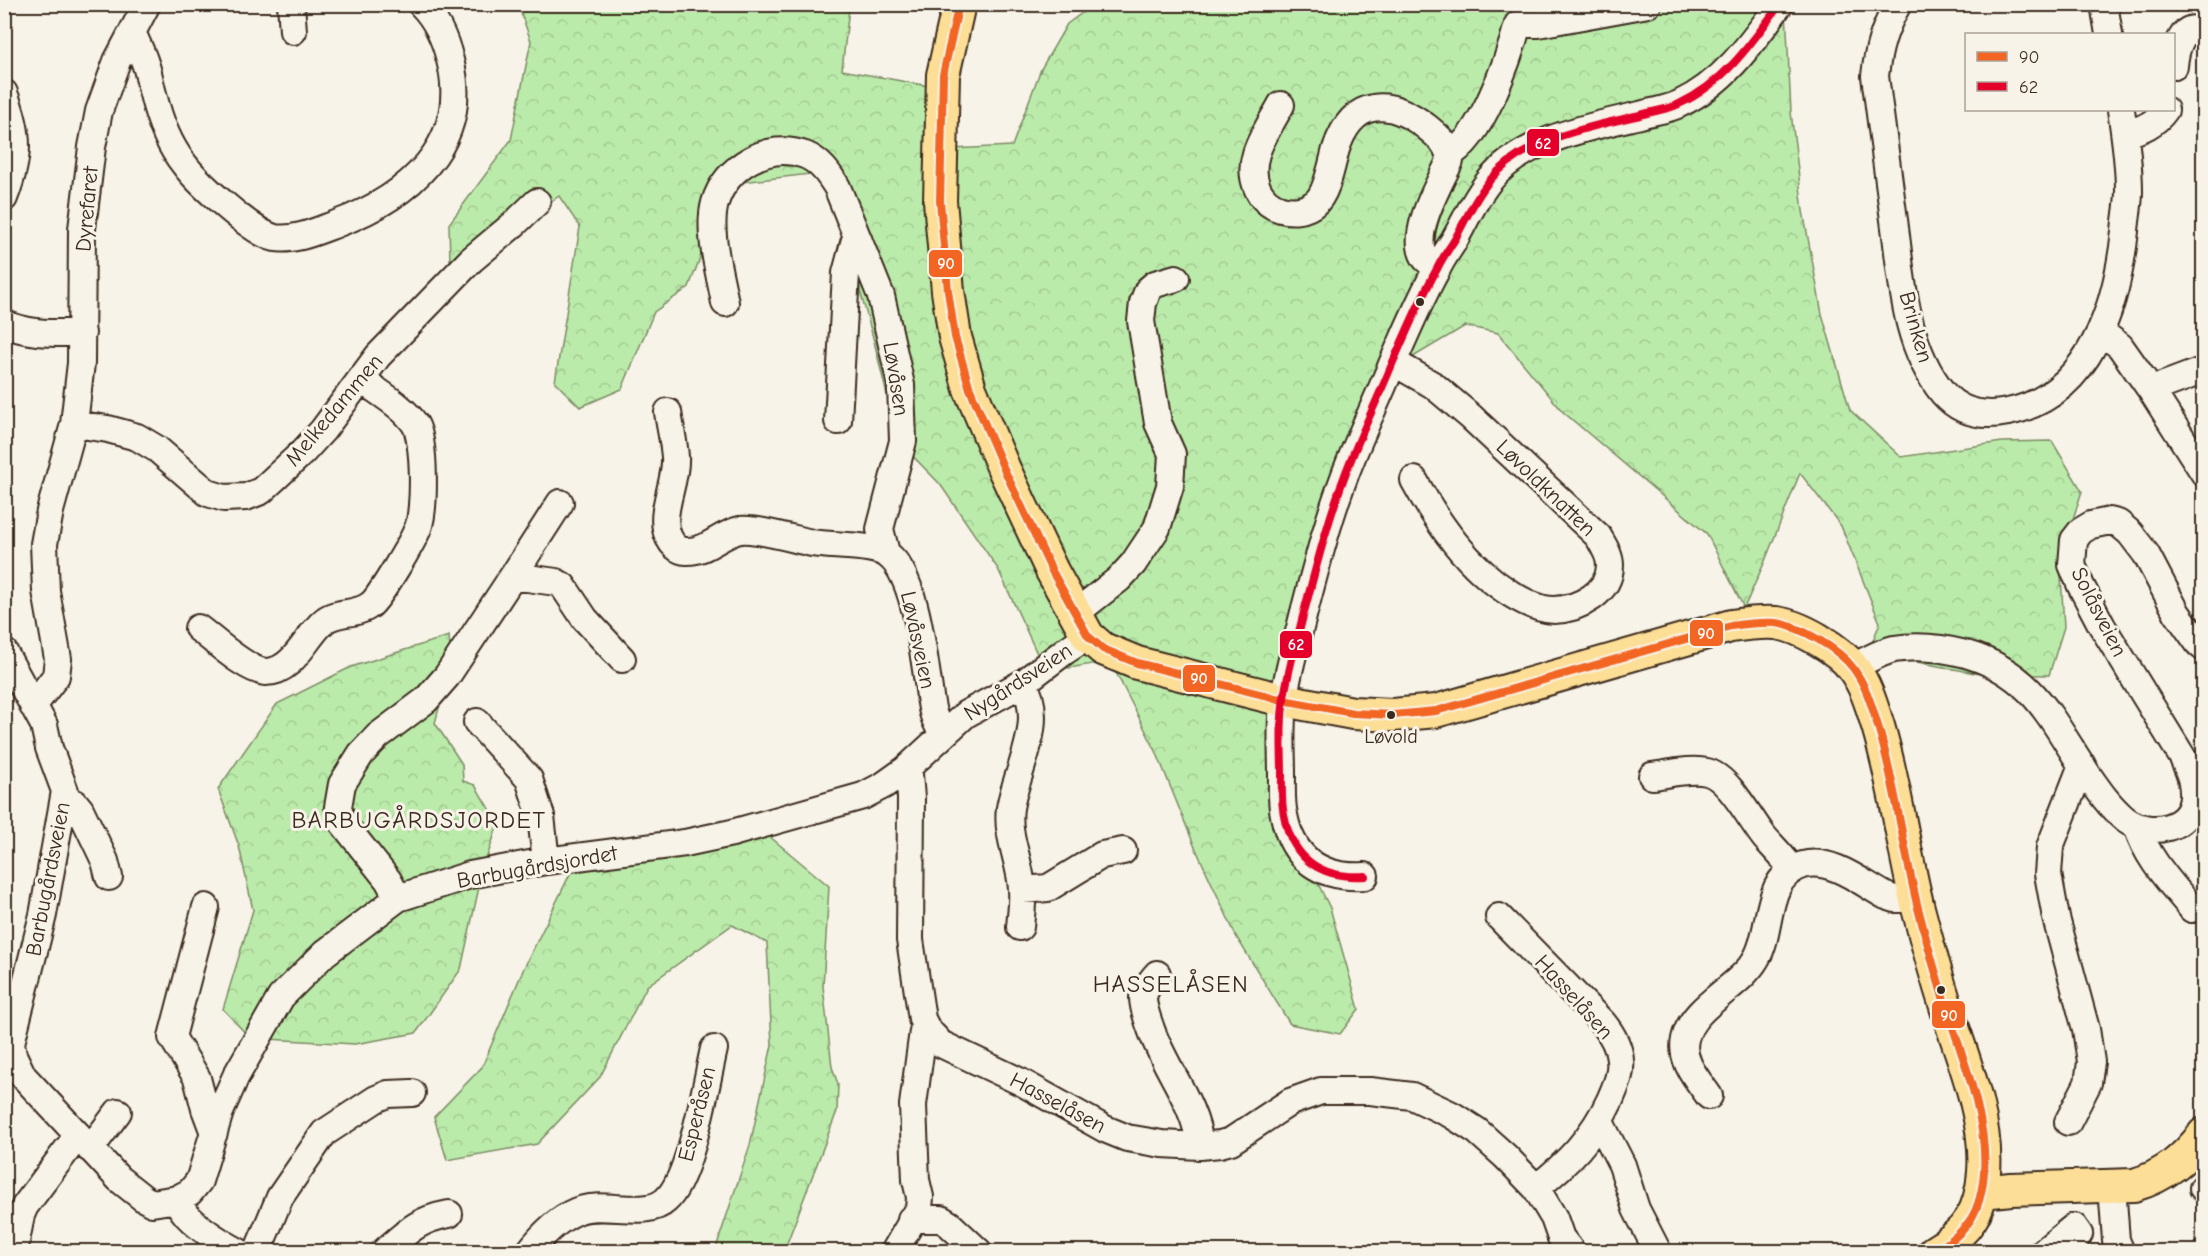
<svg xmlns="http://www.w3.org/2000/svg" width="2208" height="1256" font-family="'Comic Neue',sans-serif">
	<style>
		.forest { fill: url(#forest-crowns); stroke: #7b8a64; stroke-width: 1.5 }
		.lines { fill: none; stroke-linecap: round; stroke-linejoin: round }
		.minor-casing { stroke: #3b2a1e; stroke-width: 30 }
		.major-casing { stroke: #3b2a1e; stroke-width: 36 }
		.minor { stroke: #f7f3e8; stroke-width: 26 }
		.major { stroke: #fdde96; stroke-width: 32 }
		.bus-1-casing { stroke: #f7f3e8; stroke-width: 12 }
		.bus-2-casing { stroke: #f7f3e8; stroke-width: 12 }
		.bus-1 { stroke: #f26522; stroke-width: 8 }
		.bus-2 { stroke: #e4002b; stroke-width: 8 }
		.bus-dot { fill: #3b2a1e; stroke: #f7f3e8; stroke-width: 2 }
		.labels { text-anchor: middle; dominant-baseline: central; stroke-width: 6; stroke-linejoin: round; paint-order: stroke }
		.bus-label { font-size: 20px; fill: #3b2a1e; stroke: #f7f3e8 }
		.street-label { font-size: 22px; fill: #3b2a1e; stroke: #f7f3e8 }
		.neighbourhood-label { font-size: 24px; letter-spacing: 1.5px; fill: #3b2a1e; stroke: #f7f3e8 }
		.line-badge { stroke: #f7f3e8; stroke-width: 2 }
		.badge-label { font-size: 16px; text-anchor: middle; font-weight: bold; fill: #fff }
	</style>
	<defs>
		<pattern id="forest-crowns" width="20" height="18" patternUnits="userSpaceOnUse" patternTransform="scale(1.5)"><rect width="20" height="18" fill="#bbebaa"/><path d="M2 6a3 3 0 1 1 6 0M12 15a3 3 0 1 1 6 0" fill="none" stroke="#a2ca92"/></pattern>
	</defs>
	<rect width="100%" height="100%" fill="#f7f3e8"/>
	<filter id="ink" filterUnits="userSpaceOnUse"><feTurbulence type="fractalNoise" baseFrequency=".0167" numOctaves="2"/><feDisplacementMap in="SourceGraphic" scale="12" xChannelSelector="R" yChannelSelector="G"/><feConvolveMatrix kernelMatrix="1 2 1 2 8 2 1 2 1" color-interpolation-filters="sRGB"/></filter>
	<g filter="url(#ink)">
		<path class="forest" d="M1539,4L1540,15L1574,4L1788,5L1786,10L1791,112L1803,211L1822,314L1850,410L1901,457L2002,442L2052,441L2082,491L2060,559L2064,627L2049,675L1980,674L1880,655H1867L1880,623L1841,526L1800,473L1765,561L1744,608L1707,534L1563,412L1498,333L1465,326L1376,379L1307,572L1285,775L1300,847L1330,908L1359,1009L1340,1034L1290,1024L1237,938L1194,845L1156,751L1110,661L1069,668L1041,662L998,569L940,484L898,441L874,341L846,240L818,173L734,183L711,229L689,287L654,312L622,389L580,407L555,382L580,227L559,196L476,256L450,260L449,224L511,140L531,41L518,5H941L849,8L842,70L944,89L952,149L1012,146L1041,69L1067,24L1093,5Z
			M449,636L451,662L435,723L462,764L463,781L475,785L498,824L483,869L461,969L416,1033L355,1044L250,1038L223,1009L253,910L239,846L218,789L277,704L351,667Z
			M769,836L829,886L823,986L832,1067L838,1084L837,1111L784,1251H715L750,1145L772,1045L767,943L732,925L647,986L600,1077L537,1144L447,1160L434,1117L482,1067L524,968L571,872L657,848Z"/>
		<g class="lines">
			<g class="minor-casing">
				<path id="minor" d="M291,4L293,31
					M1898,4C1884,28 1878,49 1875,76C1881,124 1888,172 1894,220C1902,278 1904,345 1943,393C1960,413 1983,417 2008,412C2091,395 2117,305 2125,231C2126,218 2129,204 2129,191C2129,164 2125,136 2121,110
					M2104,4L2109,34
					M133,34C137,44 142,53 145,63C149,73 150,84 153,94C159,119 168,144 184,164C197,182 254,234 275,238C295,241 317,231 336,224C407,198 472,144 450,60C445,39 437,20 421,4
					M2174,66C2175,53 2183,15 2204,35
					M4,93C20,134 20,157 4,198
					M1281,105C1273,120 1261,137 1256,154C1249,176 1257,202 1281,209C1292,212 1306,211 1315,203C1327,194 1332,163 1336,149C1353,97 1390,98 1428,128C1439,137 1449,145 1450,161C1440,183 1408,236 1426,259C1429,262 1434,265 1437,268
					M2125,133C2141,131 2156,123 2165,110
					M1450,154C1481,139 1509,58 1518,24H1538L1648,4
					M725,303C720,274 707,232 715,203C725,167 768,141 805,155C820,161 829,174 837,187L881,296L901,385L903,441L880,529L886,553
					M4,323C27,335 57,333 82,333
					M2101,332L2120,346L2151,390L2204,473
					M1393,362L1433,385L1471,417L1598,536C1603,545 1610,555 1610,565C1610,593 1579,609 1554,610C1540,610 1524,602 1511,594C1468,567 1438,524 1414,480
					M2151,390L2204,370
					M668,412C670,427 674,442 675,457C677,483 657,514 669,538C672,544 678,551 686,551C707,552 720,534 740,530C757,528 793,539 812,543C824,545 836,545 848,546C859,547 879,548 888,555C915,575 923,651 928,683C931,701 931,719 944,734
					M838,421L846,273L854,243L859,241
					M74,424L81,363L82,229L92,147L99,111L117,61L147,4
					M513,576L560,503
					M1073,609L1082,608L1119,579L1133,564L1157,528L1170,486L1172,454L1158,423L1141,321L1143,303L1148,290L1155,284L1176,278
					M198,628C214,640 247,671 266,672C293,672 306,637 323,622C335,610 356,616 370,605C379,599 413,541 418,528C425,510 425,441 415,424C403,406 379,393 362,380
					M4,652L44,725L49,748L65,791L43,915L11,1043L13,1055L23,1076L119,1179L143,1198L152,1203L177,1199C183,1220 220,1242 239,1252
					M1852,667C1866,661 1880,652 1894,649C1918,645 1943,648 1966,654C2035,674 2051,720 2088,775C2099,791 2110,807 2126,820C2149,837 2191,830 2193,797C2194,783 2189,771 2183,758L2102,626L2081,586L2072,565L2074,540L2081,531L2091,525L2110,521L2118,523L2130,533L2146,554L2177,613L2199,644L2204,648
					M33,706L56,676L58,659L46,591L44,544L50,511L74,424L108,429L137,437L157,449L208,493L224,498L246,497L261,491L303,452L323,430L378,356L471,260L514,224L537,202
					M477,722L529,779L541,816L546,861
					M1652,776C1669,774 1690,768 1707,772C1729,777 1751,821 1765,838C1775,849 1784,858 1793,870
					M64,801L75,803L80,809L105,861L109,877
					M2137,826C2147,859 2171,883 2192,909
					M1365,876C1321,879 1292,859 1284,815C1281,802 1282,788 1282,775C1282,752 1280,729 1283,706C1286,676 1296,645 1303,616C1317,563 1331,508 1352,457C1365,425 1380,394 1393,362C1407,331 1420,299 1437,269C1442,258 1449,249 1455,239C1466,219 1475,198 1490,180C1525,138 1590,127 1640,115C1653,111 1667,110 1679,104C1724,83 1751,44 1780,4
					M1022,890L1048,888L1102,855L1123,851
					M398,898L388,880L342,822L338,807L342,784L361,754L378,736L426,700L447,676L513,576L556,582L563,586L585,619L622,659
					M206,907L172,1037L197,1078L205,1109L214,1133
					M1499,917L1603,1023C1612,1034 1619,1046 1620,1060C1622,1074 1615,1088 1610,1100C1593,1137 1568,1163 1536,1188
					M1020,927C1021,915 1023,902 1022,890C1021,863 1006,836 1010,808C1016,771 1047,721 1023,683
					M1157,974C1152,980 1144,989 1143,998C1143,1008 1148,1020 1151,1029C1165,1069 1196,1104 1200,1146
					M927,1029L941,1044L1021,1082L1105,1129L1127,1138L1162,1144L1200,1146L1220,1144L1231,1141L1290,1102L1321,1091H1370L1412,1096L1452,1115L1477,1131L1505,1156L1536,1188L1554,1218L1561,1238L1572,1252
					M1709,1096C1698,1080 1680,1061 1685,1039C1692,1006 1739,988 1756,959C1774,929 1762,878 1803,865C1831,857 1862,883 1886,896L1895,899H1916
					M1600,1122L1622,1165L1636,1209L1658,1252
					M2068,1122L2088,1083L2091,1062L2086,1029L2056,918L2048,874L2050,847L2082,765
					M90,1149L118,1112
					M2112,1187L2116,1240L2121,1252
					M2203,1188H2204
					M177,1199L190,1192L199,1181L220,1112L236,1076L281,997L325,953L398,898L470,875L546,861L685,843L732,833L863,796L884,785L905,770L966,714L1023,683L1065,651L1088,636
					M911,1219H941L949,1224L979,1252
					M14,1252L21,1215L25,1206L78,1135
					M257,1252L280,1197L324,1133L376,1099L388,1094L412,1093
					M384,1252C408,1231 417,1220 449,1214
					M529,1252C542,1235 558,1219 577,1211C603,1200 646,1219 666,1200C691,1178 706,1083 714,1049
					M894,1252L919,1209L920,1197L916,1180L913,1105L923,1031L927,1029L922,1019L910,940L911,798L909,774L905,770
					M2043,1252L2074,1227L2079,1234L2068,1252"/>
			</g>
			<g class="major-casing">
				<path id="major" d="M959,4L943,75L940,201L948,291L955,337L970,389L1004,469L1052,571L1088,636L1103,649L1137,663L1283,700L1353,713L1393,715L1436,711L1731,626C1745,624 1762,622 1776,623C1800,626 1839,649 1853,668C1866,685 1872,707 1878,726C1896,786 1903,848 1918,908C1927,943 1937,979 1948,1013C1964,1061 1988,1121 1984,1172C1981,1212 1968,1232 1934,1252
					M1982,1192L2011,1189L2134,1185C2165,1176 2185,1159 2204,1134"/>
			</g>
			<use href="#minor" class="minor"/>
			<use href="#major" class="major"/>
			<g class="bus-1-casing">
				<path id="bus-1" d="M959,4L943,75L940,201L948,291L955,337L970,389L1004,469L1052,571L1088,636L1103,649L1137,663L1283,700L1353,713L1393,715L1436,711L1731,626C1745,624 1762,622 1776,623C1800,626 1839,649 1853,668C1866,685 1872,707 1878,726C1896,786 1903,848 1918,908C1927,943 1937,979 1948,1013C1964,1061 1988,1121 1984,1172C1981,1212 1968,1232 1934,1252"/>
			</g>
			<g class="bus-2-casing">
				<path id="bus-2" d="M1365,876C1321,879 1292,859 1284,815C1281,802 1282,788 1282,775C1282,752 1280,729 1283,706C1286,676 1296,645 1303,616C1317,563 1331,508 1352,457C1365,425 1380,394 1393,362C1407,331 1420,299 1437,269C1442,258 1449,249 1455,239C1466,219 1475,198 1490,180C1525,138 1590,127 1640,115C1653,111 1667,110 1679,104C1724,83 1751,44 1780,4"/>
			</g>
			<use href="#bus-1" class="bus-1"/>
			<use href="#bus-2" class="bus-2"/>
		</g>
	</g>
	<g class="bus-dot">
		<circle cx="1420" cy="302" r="5"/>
		<circle cx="1391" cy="715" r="5"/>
		<circle cx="1941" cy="990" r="5"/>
	</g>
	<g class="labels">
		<g class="bus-label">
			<text x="1391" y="736">Løvold</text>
		</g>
		<g class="street-label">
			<text transform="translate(87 209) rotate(-85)">Dyrefaret</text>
			<text transform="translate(1916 327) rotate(74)">Brinken</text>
			<text transform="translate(896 379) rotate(81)">Løvåsen</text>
			<text transform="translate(334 410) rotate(-50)">Melkedammen</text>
			<text transform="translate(1546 488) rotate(44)">Løvoldknatten</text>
			<text transform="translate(2099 612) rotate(63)">Solåsveien</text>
			<text transform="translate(918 640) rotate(78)">Løvåsveien</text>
			<text transform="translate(1018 682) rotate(-33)">Nygårdsveien</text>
			<text transform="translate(537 867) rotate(-10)">Barbugårdsjordet</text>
			<text transform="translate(48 879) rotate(-79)">Barbugårdsveien</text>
			<text transform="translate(1574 997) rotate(48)">Hasselåsen</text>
			<text transform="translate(1058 1103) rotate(28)">Hasselåsen</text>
			<text transform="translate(697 1114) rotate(-76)">Esperåsen</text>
		</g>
		<g class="neighbourhood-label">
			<text x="419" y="820">BARBUGÅRDSJORDET</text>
			<text x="1171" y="984">HASSELÅSEN</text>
		</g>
	</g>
	<g class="line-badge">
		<rect x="1526" y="128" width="34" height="29" rx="6" fill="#e4002b"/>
		<rect x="928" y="249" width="35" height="29" rx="6" fill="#f26522"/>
		<rect x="1689" y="619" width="35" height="28" rx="6" fill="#f26522"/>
		<rect x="1279" y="630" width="34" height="29" rx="6" fill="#e4002b"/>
		<rect x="1182" y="664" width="34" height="29" rx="6" fill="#f26522"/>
		<rect x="1931" y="1000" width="35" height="29" rx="6" fill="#f26522"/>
	</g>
	<g class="badge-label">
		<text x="1543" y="149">62</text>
		<text x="946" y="269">90</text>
		<text x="1706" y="639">90</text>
		<text x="1296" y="650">62</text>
		<text x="1199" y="684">90</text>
		<text x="1949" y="1021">90</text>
	</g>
	<rect width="2208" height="1256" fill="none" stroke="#f7f3e8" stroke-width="24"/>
	<rect x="12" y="12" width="2184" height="1232" fill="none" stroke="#3b2a1e" stroke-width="2" filter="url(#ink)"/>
	<rect x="1965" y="33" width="210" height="78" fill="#f7f3e8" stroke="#aca397" stroke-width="1.5"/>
	<rect x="1977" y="52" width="30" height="9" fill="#f26522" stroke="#aca397" stroke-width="1.5"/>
	<text x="2019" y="63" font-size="18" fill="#3b2a1e">90</text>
	<rect x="1977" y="82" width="30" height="9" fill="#e4002b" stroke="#aca397" stroke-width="1.5"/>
	<text x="2019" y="93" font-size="18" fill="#3b2a1e">62</text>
</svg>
